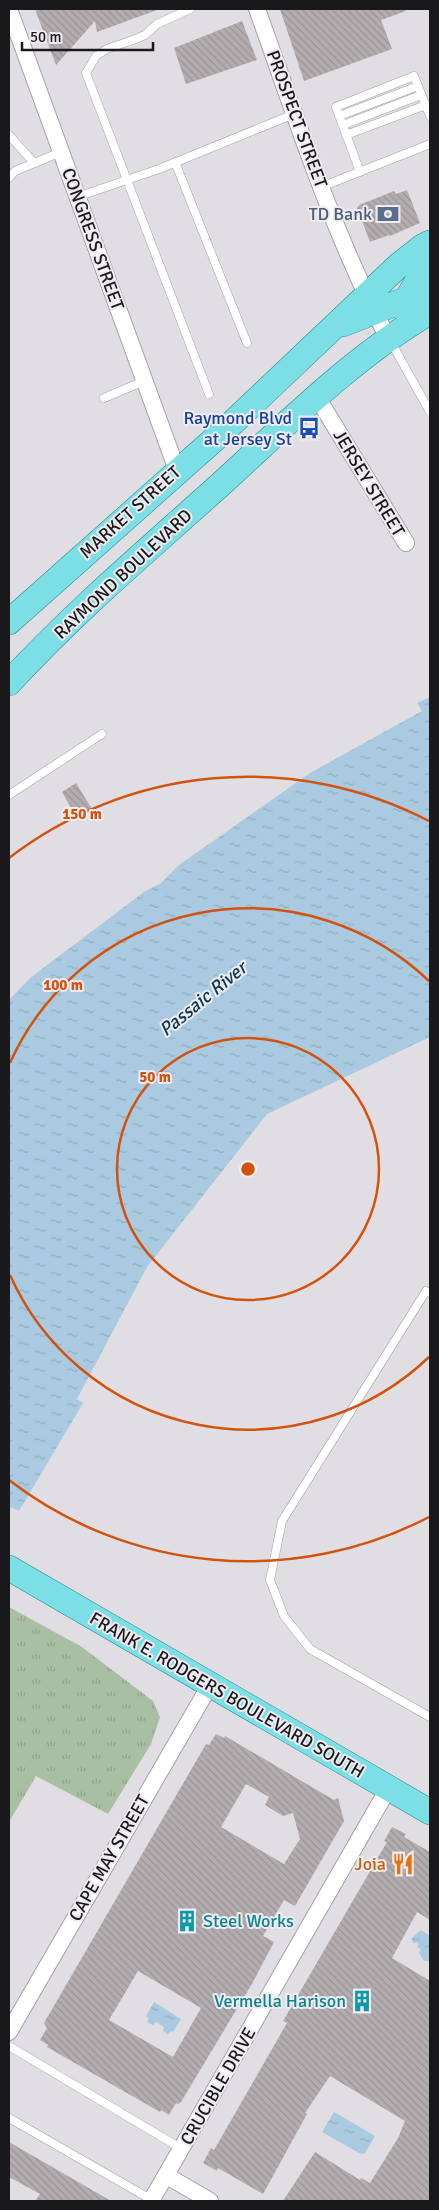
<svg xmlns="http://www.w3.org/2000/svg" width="439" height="2210" font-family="Signika,sans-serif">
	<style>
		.grass { fill: url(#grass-tufts) }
		.water { fill: url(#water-ripples) }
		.building { fill: url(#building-back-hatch); fill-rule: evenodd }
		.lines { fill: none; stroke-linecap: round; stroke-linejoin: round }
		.service-casing { stroke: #a4a1a6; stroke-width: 9 }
		.minor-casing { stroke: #a4a1a6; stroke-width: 18 }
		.primary-casing { stroke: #218b92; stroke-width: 26 }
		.service { stroke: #fff; stroke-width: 8 }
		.minor { stroke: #fff; stroke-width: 16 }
		.primary { stroke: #7cdfe5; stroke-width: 25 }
		.ring { fill: none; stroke: #d3520d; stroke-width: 2.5 }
		.labels { text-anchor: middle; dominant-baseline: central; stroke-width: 4; stroke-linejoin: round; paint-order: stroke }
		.street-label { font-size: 18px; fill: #19181a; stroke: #eeebf1 }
		.service-label { font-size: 18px; fill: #4e5e75; stroke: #eeebf1; text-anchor: end }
		.transit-label { font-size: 18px; fill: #164399; stroke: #eeebf1; text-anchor: end }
		.food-label { font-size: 18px; fill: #c56008; stroke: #eeebf1; text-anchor: end }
		.culture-label { font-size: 18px; fill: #0d838f; stroke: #eeebf1; text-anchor: start }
		.water-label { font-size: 19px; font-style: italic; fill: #0c384f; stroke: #eeebf1 }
		.centre { fill: #d3520d; stroke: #eeebf1; stroke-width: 2.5 }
		.ring-label { font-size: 15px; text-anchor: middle; font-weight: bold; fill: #d3520d; stroke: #eeebf1; stroke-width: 4; stroke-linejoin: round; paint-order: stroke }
	</style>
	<defs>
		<pattern id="grass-tufts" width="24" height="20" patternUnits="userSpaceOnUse" patternTransform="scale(1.25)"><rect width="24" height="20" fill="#a9bfa3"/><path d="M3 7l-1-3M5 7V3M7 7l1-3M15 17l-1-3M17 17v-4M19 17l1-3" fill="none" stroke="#91a38c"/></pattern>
		<pattern id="water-ripples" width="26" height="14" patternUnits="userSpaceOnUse" patternTransform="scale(1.25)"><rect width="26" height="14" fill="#a9cae0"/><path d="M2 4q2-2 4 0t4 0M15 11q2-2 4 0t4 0" fill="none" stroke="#91adc0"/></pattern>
		<pattern id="building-back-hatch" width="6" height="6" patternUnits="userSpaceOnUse" patternTransform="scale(1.25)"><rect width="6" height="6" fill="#b3adb0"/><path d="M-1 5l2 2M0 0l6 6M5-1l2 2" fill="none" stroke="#999497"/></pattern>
	</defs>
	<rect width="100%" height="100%" fill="#e1dee3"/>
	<path class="grass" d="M9,1607L82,1647L153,1701L160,1717L151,1744L108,1814L36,1776L9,1822Z"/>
	<path class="water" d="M430,697V1037L267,1114L147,1267L77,1399L83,1403L19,1511L11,1507L9,1511V1000L30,978L144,892L161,883L179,865L310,773L422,711L417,703Z
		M421,1930L430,1936V1961H424L419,1953L421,1949L417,1947L419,1944L416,1942L414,1944L411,1939Z
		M154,2002L181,2019L173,2032L171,2031L168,2034L163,2031L164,2027L156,2022L153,2025L147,2022L149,2018L146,2016Z
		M334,2112L375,2136L365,2153L361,2154L322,2132Z"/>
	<path class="building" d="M35,9H157V10L97,32L95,21L56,65Z
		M280,9H405L406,11L381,20L392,49L304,81Z
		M242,21L257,60L186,84L174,48Z
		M407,190L420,223L390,236L389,235L370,242L357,208L359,205L394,191L396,194Z
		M76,783L92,809L77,818L62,792Z
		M216,1734L224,1738L225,1736L334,1800L338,1798L344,1821L295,1906L284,1900L263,1936L274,1942L253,1982L181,2102L178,2104L176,2103L169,2115L161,2110L160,2112L47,2047L48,2045L40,2040L47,2028L44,2023L206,1744L209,1745ZM246,1784L269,1797L265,1805L283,1816L293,1813L300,1839L284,1864L221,1827ZM138,1971L201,2008L173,2057L109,2020Z
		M392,1827L406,1834L404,1837L430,1852V1920L417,1912L392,1958L430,1981V2201H283L315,2152L360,2180L361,2178L370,2183L398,2138L405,2121L330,2076L305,2113L307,2114L263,2194L218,2168L217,2171L203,2163L211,2148L214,2150L287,2023L283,2021L387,1842L384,1841Z
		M9,2142L111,2201H35L40,2194L9,2177Z"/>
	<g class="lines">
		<g class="service-casing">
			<path id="service" d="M190,9L157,24L145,35L133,40L107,49L96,56L86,73L209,394
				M339,116L418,86
				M343,125L421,95
				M9,135L34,163
				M346,135L426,105
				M175,162L247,343
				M360,172L336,107L414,76L430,116
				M9,178L15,171L61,152
				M321,187L430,144
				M77,197L159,169L294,114
				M391,342L430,412
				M104,398L144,381
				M9,795L102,734
				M430,1293L426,1291L282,1521L270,1580L284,1616L310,1649L430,1717
				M9,2046L182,2149
				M9,2118L152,2200"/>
		</g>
		<g class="minor-casing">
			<path id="minor" d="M9,9L177,470
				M257,9C297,120 333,234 388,338
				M317,397L406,543
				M9,2032L210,1685
				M167,2176L210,2201
				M151,2201L388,1789"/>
		</g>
		<g class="primary-casing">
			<path id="primary" d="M404,309L407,299L430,259
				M343,324L407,299L430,293
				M9,622L227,428L399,265L422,247L430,243
				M9,683C74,612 149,549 221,484C287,424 353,357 430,312
				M9,1568L430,1812"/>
		</g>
		<use href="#service" class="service"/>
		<use href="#minor" class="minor"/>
		<use href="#primary" class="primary"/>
	</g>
	<g class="ring">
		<circle cx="248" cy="1169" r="131"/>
		<path d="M429 1357A261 261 0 0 1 10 1275M10 1063A261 261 0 0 1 429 981"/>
		<path d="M429 1517A392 392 0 0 1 9 1480M9 858A392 392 0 0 1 429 821"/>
	</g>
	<defs>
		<g id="bank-bare" transform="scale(1.725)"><path d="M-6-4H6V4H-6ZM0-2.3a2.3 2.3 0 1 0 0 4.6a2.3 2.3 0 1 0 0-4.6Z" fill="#5c6f8a" stroke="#eeebf1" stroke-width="2.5" paint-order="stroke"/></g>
		<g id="bus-bare" transform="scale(1.725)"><path d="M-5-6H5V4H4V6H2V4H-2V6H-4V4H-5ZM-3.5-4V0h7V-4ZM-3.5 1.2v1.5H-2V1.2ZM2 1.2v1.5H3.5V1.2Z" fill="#1a4fb4" stroke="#eeebf1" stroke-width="2.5" paint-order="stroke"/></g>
		<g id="restaurant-bare" transform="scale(1.725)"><path d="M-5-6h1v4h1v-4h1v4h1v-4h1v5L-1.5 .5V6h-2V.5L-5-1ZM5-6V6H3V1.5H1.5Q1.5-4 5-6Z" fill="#e8710a" stroke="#eeebf1" stroke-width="2.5" paint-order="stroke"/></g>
		<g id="building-bare" transform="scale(1.725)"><path d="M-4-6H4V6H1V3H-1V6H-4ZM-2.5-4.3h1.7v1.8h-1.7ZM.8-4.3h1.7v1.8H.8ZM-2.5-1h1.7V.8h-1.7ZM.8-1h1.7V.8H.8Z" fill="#0f9aa8" stroke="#eeebf1" stroke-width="2.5" paint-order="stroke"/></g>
	</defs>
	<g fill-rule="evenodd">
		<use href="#bank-bare" x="388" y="214"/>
		<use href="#bus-bare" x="309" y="428"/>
		<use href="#restaurant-bare" x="403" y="1864"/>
		<use href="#building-bare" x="187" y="1921"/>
		<use href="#building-bare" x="362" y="2001"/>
	</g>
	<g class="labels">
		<g class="street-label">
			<text transform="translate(297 119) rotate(70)">PROSPECT STREET</text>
			<text transform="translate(93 239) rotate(70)">CONGRESS STREET</text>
			<text transform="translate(369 483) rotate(59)">JERSEY STREET</text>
			<text transform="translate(130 512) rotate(-42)">MARKET STREET</text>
			<text transform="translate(123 574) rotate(-43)">RAYMOND BOULEVARD</text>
			<text transform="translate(227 1695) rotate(30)">FRANK E. RODGERS BOULEVARD SOUTH</text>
			<text transform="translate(109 1858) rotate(-60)">CAPE MAY STREET</text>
			<text transform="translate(218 2086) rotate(-60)">CRUCIBLE DRIVE</text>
		</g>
		<g class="service-label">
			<text x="372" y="214">TD Bank</text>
		</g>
		<g class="transit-label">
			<text x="292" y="418">Raymond Blvd<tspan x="292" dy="21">at Jersey St</tspan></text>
		</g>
		<g class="food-label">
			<text x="386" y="1864">Joia</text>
		</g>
		<g class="culture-label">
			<text x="203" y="1921">Steel Works</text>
			<text x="346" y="2001" text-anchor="end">Vermella Harison</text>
		</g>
		<g class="water-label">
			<text transform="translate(203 999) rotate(-39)">Passaic River</text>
		</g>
	</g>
	<circle cx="248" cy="1169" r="8" class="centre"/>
	<g class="ring-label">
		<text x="82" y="819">150 m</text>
		<text x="63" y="990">100 m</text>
		<text x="155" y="1082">50 m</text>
	</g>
	<rect width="439" height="2210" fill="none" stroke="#19181a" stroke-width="20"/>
	<path d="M22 42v8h131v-8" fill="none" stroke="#19181a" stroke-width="2.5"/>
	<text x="30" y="42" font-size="15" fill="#19181a" stroke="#eeebf1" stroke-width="4" paint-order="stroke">50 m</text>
</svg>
